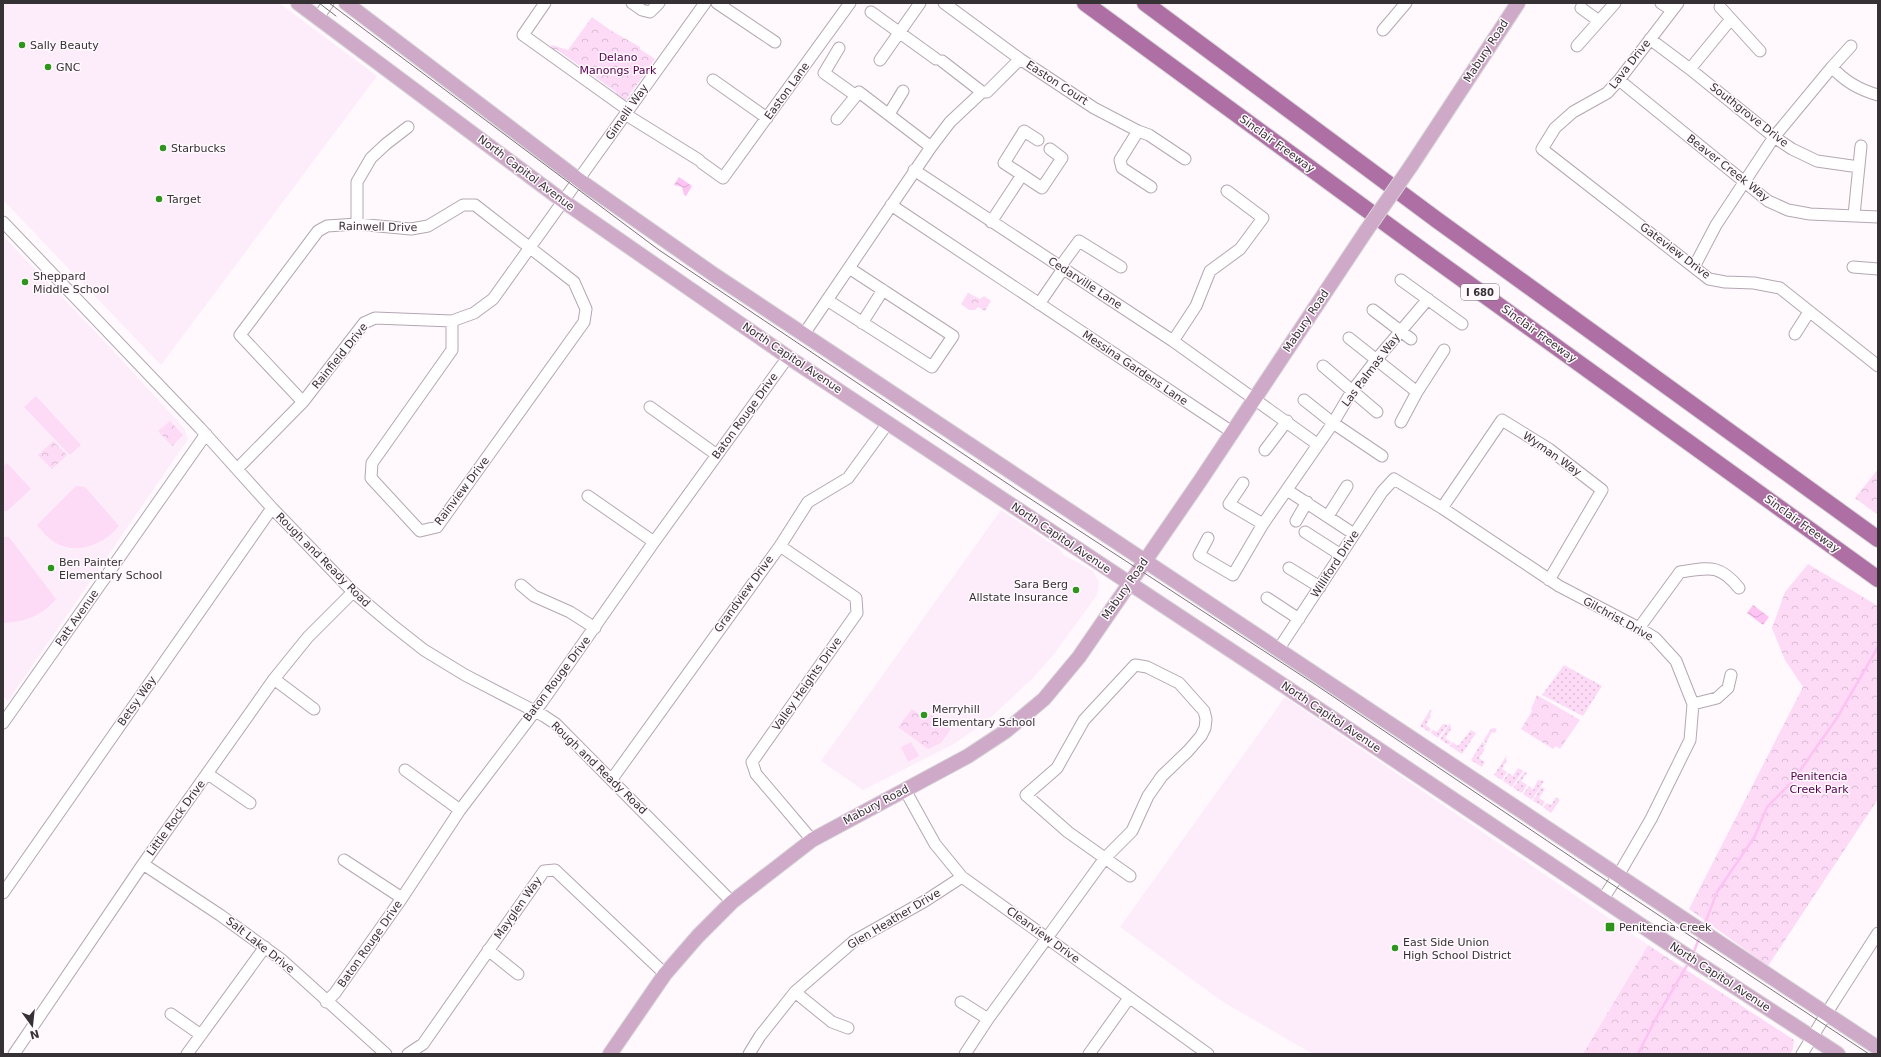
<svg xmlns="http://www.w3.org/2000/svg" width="1881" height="1057" font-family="'DejaVu Sans',sans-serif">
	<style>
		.built { fill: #fdedfa }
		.grass { fill: url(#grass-dots) }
		.park { fill: url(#park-crowns) }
		.pitch { fill: #fddaf6 }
		.water { fill: url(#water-waves) }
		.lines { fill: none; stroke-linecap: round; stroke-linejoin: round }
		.stream { stroke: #fcc3f3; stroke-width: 2.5 }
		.minor-casing { stroke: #b4a7b1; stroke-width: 13 }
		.major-casing { stroke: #d7d6d7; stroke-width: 16 }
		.highway-casing { stroke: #d7d6d7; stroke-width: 18 }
		.minor { stroke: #fff; stroke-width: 11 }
		.major { stroke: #cea9c8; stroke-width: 14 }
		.highway { stroke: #ad6fa4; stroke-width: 16 }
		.tram { stroke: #7a7579; stroke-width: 1 }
		.major-bridge-casing { stroke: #d7d6d7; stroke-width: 16; stroke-linecap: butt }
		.major-bridge { stroke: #cea9c8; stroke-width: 14 }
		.poi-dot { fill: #2e951c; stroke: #fff9fe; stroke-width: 1.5 }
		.labels { text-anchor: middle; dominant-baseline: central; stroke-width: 3; stroke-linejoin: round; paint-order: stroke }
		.shield { fill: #fff9fe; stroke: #726d71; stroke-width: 1 }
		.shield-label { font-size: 10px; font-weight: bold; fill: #363135 }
		.poi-label { font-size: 11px; fill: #363135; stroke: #fff9fe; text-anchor: start }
		.street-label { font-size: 11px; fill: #363135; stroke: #fff9fe }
		.park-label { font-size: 11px; fill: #53004d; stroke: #fff9fe }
	</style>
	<defs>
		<pattern id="grass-dots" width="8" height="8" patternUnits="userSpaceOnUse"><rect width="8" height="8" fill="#fddaf6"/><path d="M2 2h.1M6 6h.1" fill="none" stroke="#d9bcd4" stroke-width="1.8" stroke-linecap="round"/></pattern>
		<pattern id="park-crowns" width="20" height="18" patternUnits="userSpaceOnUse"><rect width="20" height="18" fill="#fddaf6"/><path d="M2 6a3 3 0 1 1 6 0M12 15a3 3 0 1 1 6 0" fill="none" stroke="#d9bcd4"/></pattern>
		<pattern id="water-waves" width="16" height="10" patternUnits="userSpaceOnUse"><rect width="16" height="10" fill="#fcc3f3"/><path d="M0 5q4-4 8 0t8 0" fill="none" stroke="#d9a8d1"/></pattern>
	</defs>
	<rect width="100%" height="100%" fill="#fff9fe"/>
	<path class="built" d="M3,3H279L377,76L161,365L3,200Z
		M3,236L92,328L184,428L188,439L8,701L3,696Z
		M1001,510L1058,548L1064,555L1093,571L1099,582L1097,595L1054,654L1034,677L988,720L954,744L863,790L821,761Z
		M1285,697L1648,945L1583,1054H1313L1223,1002L1120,927Z"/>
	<path class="grass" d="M1564,665L1602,686L1583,716L1542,695Z
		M1430,710L1432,711L1430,714L1431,715L1426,725L1431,729L1429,732L1420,726Z
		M1450,723L1451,729L1445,738L1451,742L1449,745L1440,739Z
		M1443,724L1448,725L1438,738L1431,733L1432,730L1437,732Z
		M1494,728L1497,729L1495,733L1492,732L1486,743L1483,741L1491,729Z
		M1471,730L1476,733L1462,754L1450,746L1452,742L1458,746Z
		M1482,742L1486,744L1483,748L1485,749L1479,758L1485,762L1482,767L1471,760Z
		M1507,755L1506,759L1507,760L1502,769L1507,772L1502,780L1494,775Z
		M1518,768L1523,771L1512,787L1503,781L1508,773L1513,776Z
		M1525,771L1527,773L1521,781L1527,785L1522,793L1513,788Z
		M1538,780L1544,781L1532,800L1523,794L1529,786L1533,790Z
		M1541,787L1545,789L1539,798L1545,802L1542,806L1533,801Z
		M1556,797L1560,800L1551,813L1543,807L1547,803L1551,805Z"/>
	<path class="park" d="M592,17L610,30L640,47V49L655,59L623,104L616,95V92L556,49L552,51L549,49L552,45L568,50Z
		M968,293L980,299L984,296L991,301L985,311L978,307L975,310H969L961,304Z
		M170,421L183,435L172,446L158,431Z
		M53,441L67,455L52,469L38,455Z
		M1878,469V515L1855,498Z
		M1808,564L1878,606V799L1768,966L1689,909L1803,687L1785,660L1772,628L1785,592Z
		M1537,695L1580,720L1560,749L1556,746L1553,749L1521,729L1532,711L1531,709Z
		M912,709L923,717L927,712L951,729L941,743L928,749L898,727Z
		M1648,945L1794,1040L1793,1049L1790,1054H1583Z"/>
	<path class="pitch" d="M36,396L81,445L70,455L24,407Z
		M7,463L31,489L7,511H3V467Z
		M76,486L85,487L119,526C105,543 79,555 58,544C49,540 43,532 37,525Z
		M3,537H9L56,599C42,616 24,622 3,623Z
		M911,742L919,756L908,762L901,747Z"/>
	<path class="water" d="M679,177L692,186L686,196L684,195L682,187L674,185Z
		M1753,605L1769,617L1763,625L1747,613Z"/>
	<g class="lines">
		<path class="stream" d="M1704,926L1717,892L1755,836L1767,807L1792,782L1837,718L1878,647
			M1693,954L1700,936
			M1638,1054L1655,1020L1689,962"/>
		<g class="minor-casing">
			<path id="minor" d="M545,3L523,35L628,110
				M632,3L642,10L650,12L659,3
				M717,3L775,42
				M944,3L1020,59L1094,108L1138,131L1120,160L1122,168L1151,187
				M1661,3L1672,10
				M1678,3L1619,80L1607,93L1573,112L1555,128L1542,149L1709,279L1725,282L1754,283L1780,288L1878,366
				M1720,7L1760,51
				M1581,8L1599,21
				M871,12L936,59
				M318,18L328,3
				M1383,30L1406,3
				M1650,39L1690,69L1774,137L1792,149L1817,161L1859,167
				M1577,46L1615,3
				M839,48L824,73L855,95
				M880,60L920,3
				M942,61L982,92
				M1832,67C1844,81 1860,90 1878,95
				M1690,69L1731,19
				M713,80L767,118
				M1619,80L1768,201L1788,210L1810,214L1878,217
				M625,114L699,160
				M889,114L903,91
				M837,119L859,92L931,147
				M1138,131L1149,135L1185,159
				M1038,140L1024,131L1004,163L1042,188L1062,158L1050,149
				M702,163L723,178L850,3
				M914,170L1173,341L1317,444
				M891,205L1232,432
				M1854,215L1861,146
				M3,222L200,428L272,508L353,592L391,624L424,650L465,675L544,716L556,724L732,902
				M991,222L1022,175
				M357,224V182L371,158L386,144L408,127
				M1060,267L1079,241L1121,267
				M1694,267L1716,225L1774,137L1832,67L1851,46
				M1853,267L1878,269
				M1401,280L1462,324
				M827,300L932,367L953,336L849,268
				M1039,304L1063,269
				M1373,310L1411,339
				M862,323L883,290
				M804,334L931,147L950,122L982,92H987L1020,59
				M1795,334L1809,312
				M1349,338L1417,392
				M1173,341L1196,306L1210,271L1240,249L1263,218L1227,191
				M1323,366L1377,412
				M1304,400L1333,423L1382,456
				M303,402L240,335L318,231L327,226L357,224L411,229L428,226L463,205H475L574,282L586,309L584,322L437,527L420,531L371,478L372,463L452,350V321
				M650,407L717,455
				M1401,422L1417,392L1444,350
				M1265,450L1287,421
				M237,469L303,402L364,323L375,318L452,321L474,313L493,299L705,3
				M1243,483L1229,504L1263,524
				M1287,490L1354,534
				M588,496L654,542
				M1442,508L1502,420L1549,449L1602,490L1549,580
				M1328,516L1347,486
				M1296,521L1307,502
				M1305,532L1341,555
				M1208,538L1199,555L1233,575L1263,524L1333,423L1352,391L1376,360L1428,299
				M780,546L856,598L857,613L752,762L756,774L812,840
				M1289,568L1320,587
				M521,585L534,596L570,612L595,628
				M1267,598L1299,619
				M1639,628L1680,572C1708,568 1719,563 1739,588
				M1278,650L1382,492L1394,479L1442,508L1559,586L1639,628L1655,638L1676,661L1693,704L1690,740L1651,819L1619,874L1603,899
				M274,679L314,709
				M1693,704L1717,698L1728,688L1731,675
				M3,723L206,434
				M405,770L460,810
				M208,774L250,803
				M612,779L780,546L808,502L848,478L888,423
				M905,790L935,844L962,877L1208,1054
				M344,860L402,898
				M143,864L220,915L282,960L386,1054
				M3,893L272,508
				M488,950L518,974
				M795,992L832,1022L848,1028
				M326,1002L335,993L402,898L460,810L542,702L654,542L788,357
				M961,1002L988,1019
				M171,1014L201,1035
				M14,1054L143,864L274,679L308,637L353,592
				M187,1054L265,947
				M408,1054L423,1044L544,871L555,870L665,974
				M749,1054L760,1036L795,992L854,941L925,901L962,877
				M965,1054L988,1019L1105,858L1132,831L1148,796L1162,776L1188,751L1201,736L1205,728L1206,719L1204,711L1179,683L1147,667L1135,665L1084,720L1057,768L1026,795L1068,832L1130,876
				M1089,1054L1129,998
				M1802,1054L1833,1003L1878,933"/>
		</g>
		<g class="major-casing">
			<path id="major" d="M298,3L563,201L788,357L1256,667L1675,948L1838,1054
				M346,3L579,180L713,274L1878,1048
				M1411,166L1518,3
				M610,1054L665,974L698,936L732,902L812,840L968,756L1006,731L1044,699L1079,657L1200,481L1366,231"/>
		</g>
		<g class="highway-casing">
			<path id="highway" d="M1085,3L1426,253L1878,579
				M1145,3L1437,220L1878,539"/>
		</g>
		<use href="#minor" class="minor"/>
		<use href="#major" class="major"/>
		<use href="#highway" class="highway"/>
		<path class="tram" d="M319,3L336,16
			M329,3L659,250L1023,494L1313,683L1595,873L1869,1054"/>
		<g class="major-bridge-casing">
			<path id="major-bridge" d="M1366,231L1411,166"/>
		</g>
		<use href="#major-bridge" class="major-bridge"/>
	</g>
	<g class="poi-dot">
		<circle cx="22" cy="45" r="4"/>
		<circle cx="48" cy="67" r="4"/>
		<circle cx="163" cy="148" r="4"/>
		<circle cx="159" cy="199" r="4"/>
		<circle cx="25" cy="282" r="4"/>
		<circle cx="51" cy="568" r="4"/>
		<circle cx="1076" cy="590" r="4"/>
		<circle cx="924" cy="715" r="4"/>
		<rect x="1605" y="922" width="10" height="10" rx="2"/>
		<circle cx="1395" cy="948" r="4"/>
	</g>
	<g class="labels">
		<rect class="shield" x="1461" y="284" width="38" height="16" rx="3"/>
		<g class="shield-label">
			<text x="1480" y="292">I 680</text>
		</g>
		<g class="poi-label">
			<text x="30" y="45">Sally Beauty</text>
			<text x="56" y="67">GNC</text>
			<text x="171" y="148">Starbucks</text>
			<text x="167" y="199">Target</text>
			<text x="33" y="276">Sheppard<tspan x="33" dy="13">Middle School</tspan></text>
			<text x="59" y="562">Ben Painter<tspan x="59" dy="13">Elementary School</tspan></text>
			<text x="1068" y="584" text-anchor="end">Sara Berg<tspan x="1068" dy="13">Allstate Insurance</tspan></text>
			<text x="932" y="709">Merryhill<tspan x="932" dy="13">Elementary School</tspan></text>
			<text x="1619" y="927">Penitencia Creek</text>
			<text x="1403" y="942">East Side Union<tspan x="1403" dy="13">High School District</tspan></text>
		</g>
		<g class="street-label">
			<text transform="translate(1486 51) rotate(-57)">Mabury Road</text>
			<text transform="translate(1630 64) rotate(-52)">Lava Drive</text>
			<text transform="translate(1057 83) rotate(33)">Easton Court</text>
			<text transform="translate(787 91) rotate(-54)">Easton Lane</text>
			<text transform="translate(627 112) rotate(-55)">Gimelli Way</text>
			<text transform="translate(1749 115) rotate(38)">Southgrove Drive</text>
			<text transform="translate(1277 144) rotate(36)">Sinclair Freeway</text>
			<text transform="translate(1728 168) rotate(38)">Beaver Creek Way</text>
			<text transform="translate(526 173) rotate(37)">North Capitol Avenue</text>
			<text transform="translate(378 227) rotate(1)">Rainwell Drive</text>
			<text transform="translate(1675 251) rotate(37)">Gateview Drive</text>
			<text transform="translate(1085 283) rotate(33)">Cedarville Lane</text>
			<text transform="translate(1306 321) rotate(-56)">Mabury Road</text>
			<text transform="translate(1539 334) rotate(36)">Sinclair Freeway</text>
			<text transform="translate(340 356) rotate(-51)">Rainfield Drive</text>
			<text transform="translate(792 358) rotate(34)">North Capitol Avenue</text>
			<text transform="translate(1135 368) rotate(34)">Messina Gardens Lane</text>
			<text transform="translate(1371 370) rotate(-53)">Las Palmas Way</text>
			<text transform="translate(745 416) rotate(-54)">Baton Rouge Drive</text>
			<text transform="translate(1552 454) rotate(35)">Wyman Way</text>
			<text transform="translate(462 491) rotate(-53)">Rainview Drive</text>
			<text transform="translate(1802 524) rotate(36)">Sinclair Freeway</text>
			<text transform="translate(1061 538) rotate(34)">North Capitol Avenue</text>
			<text transform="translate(323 560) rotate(45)">Rough and Ready Road</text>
			<text transform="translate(1335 564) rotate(-57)">Williford Drive</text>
			<text transform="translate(1125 589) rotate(-55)">Mabury Road</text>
			<text transform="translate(744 594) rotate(-54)">Grandview Drive</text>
			<text transform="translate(77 618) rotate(-55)">Patt Avenue</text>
			<text transform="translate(1618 619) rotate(29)">Gilchrist Drive</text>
			<text transform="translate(557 679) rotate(-53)">Baton Rouge Drive</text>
			<text transform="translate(807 684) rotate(-55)">Valley Heights Drive</text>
			<text transform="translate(137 701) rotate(-55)">Betsy Way</text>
			<text transform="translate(1331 717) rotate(34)">North Capitol Avenue</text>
			<text transform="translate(599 768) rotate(44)">Rough and Ready Road</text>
			<text transform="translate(876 805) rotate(-28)">Mabury Road</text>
			<text transform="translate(176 818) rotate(-54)">Little Rock Drive</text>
			<text transform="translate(518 908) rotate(-55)">Mayglen Way</text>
			<text transform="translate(894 919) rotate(-31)">Glen Heather Drive</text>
			<text transform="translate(1043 935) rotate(36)">Clearview Drive</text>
			<text transform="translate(370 944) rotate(-55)">Baton Rouge Drive</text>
			<text transform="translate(260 945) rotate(38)">Salt Lake Drive</text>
			<text transform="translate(1720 977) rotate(33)">North Capitol Avenue</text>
		</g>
		<g class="park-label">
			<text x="618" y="57">Delano<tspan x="618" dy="13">Manongs Park</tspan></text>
			<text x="1819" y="776">Penitencia<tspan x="1819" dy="13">Creek Park</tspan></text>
		</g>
	</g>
	<rect width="1881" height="1057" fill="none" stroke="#363135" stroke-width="8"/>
	<g transform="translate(32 1025) rotate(165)" stroke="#fff9fe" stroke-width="3" paint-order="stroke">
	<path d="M0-3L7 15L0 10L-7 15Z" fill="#363135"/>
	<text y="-6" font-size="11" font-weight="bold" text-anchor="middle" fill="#363135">N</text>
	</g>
</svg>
